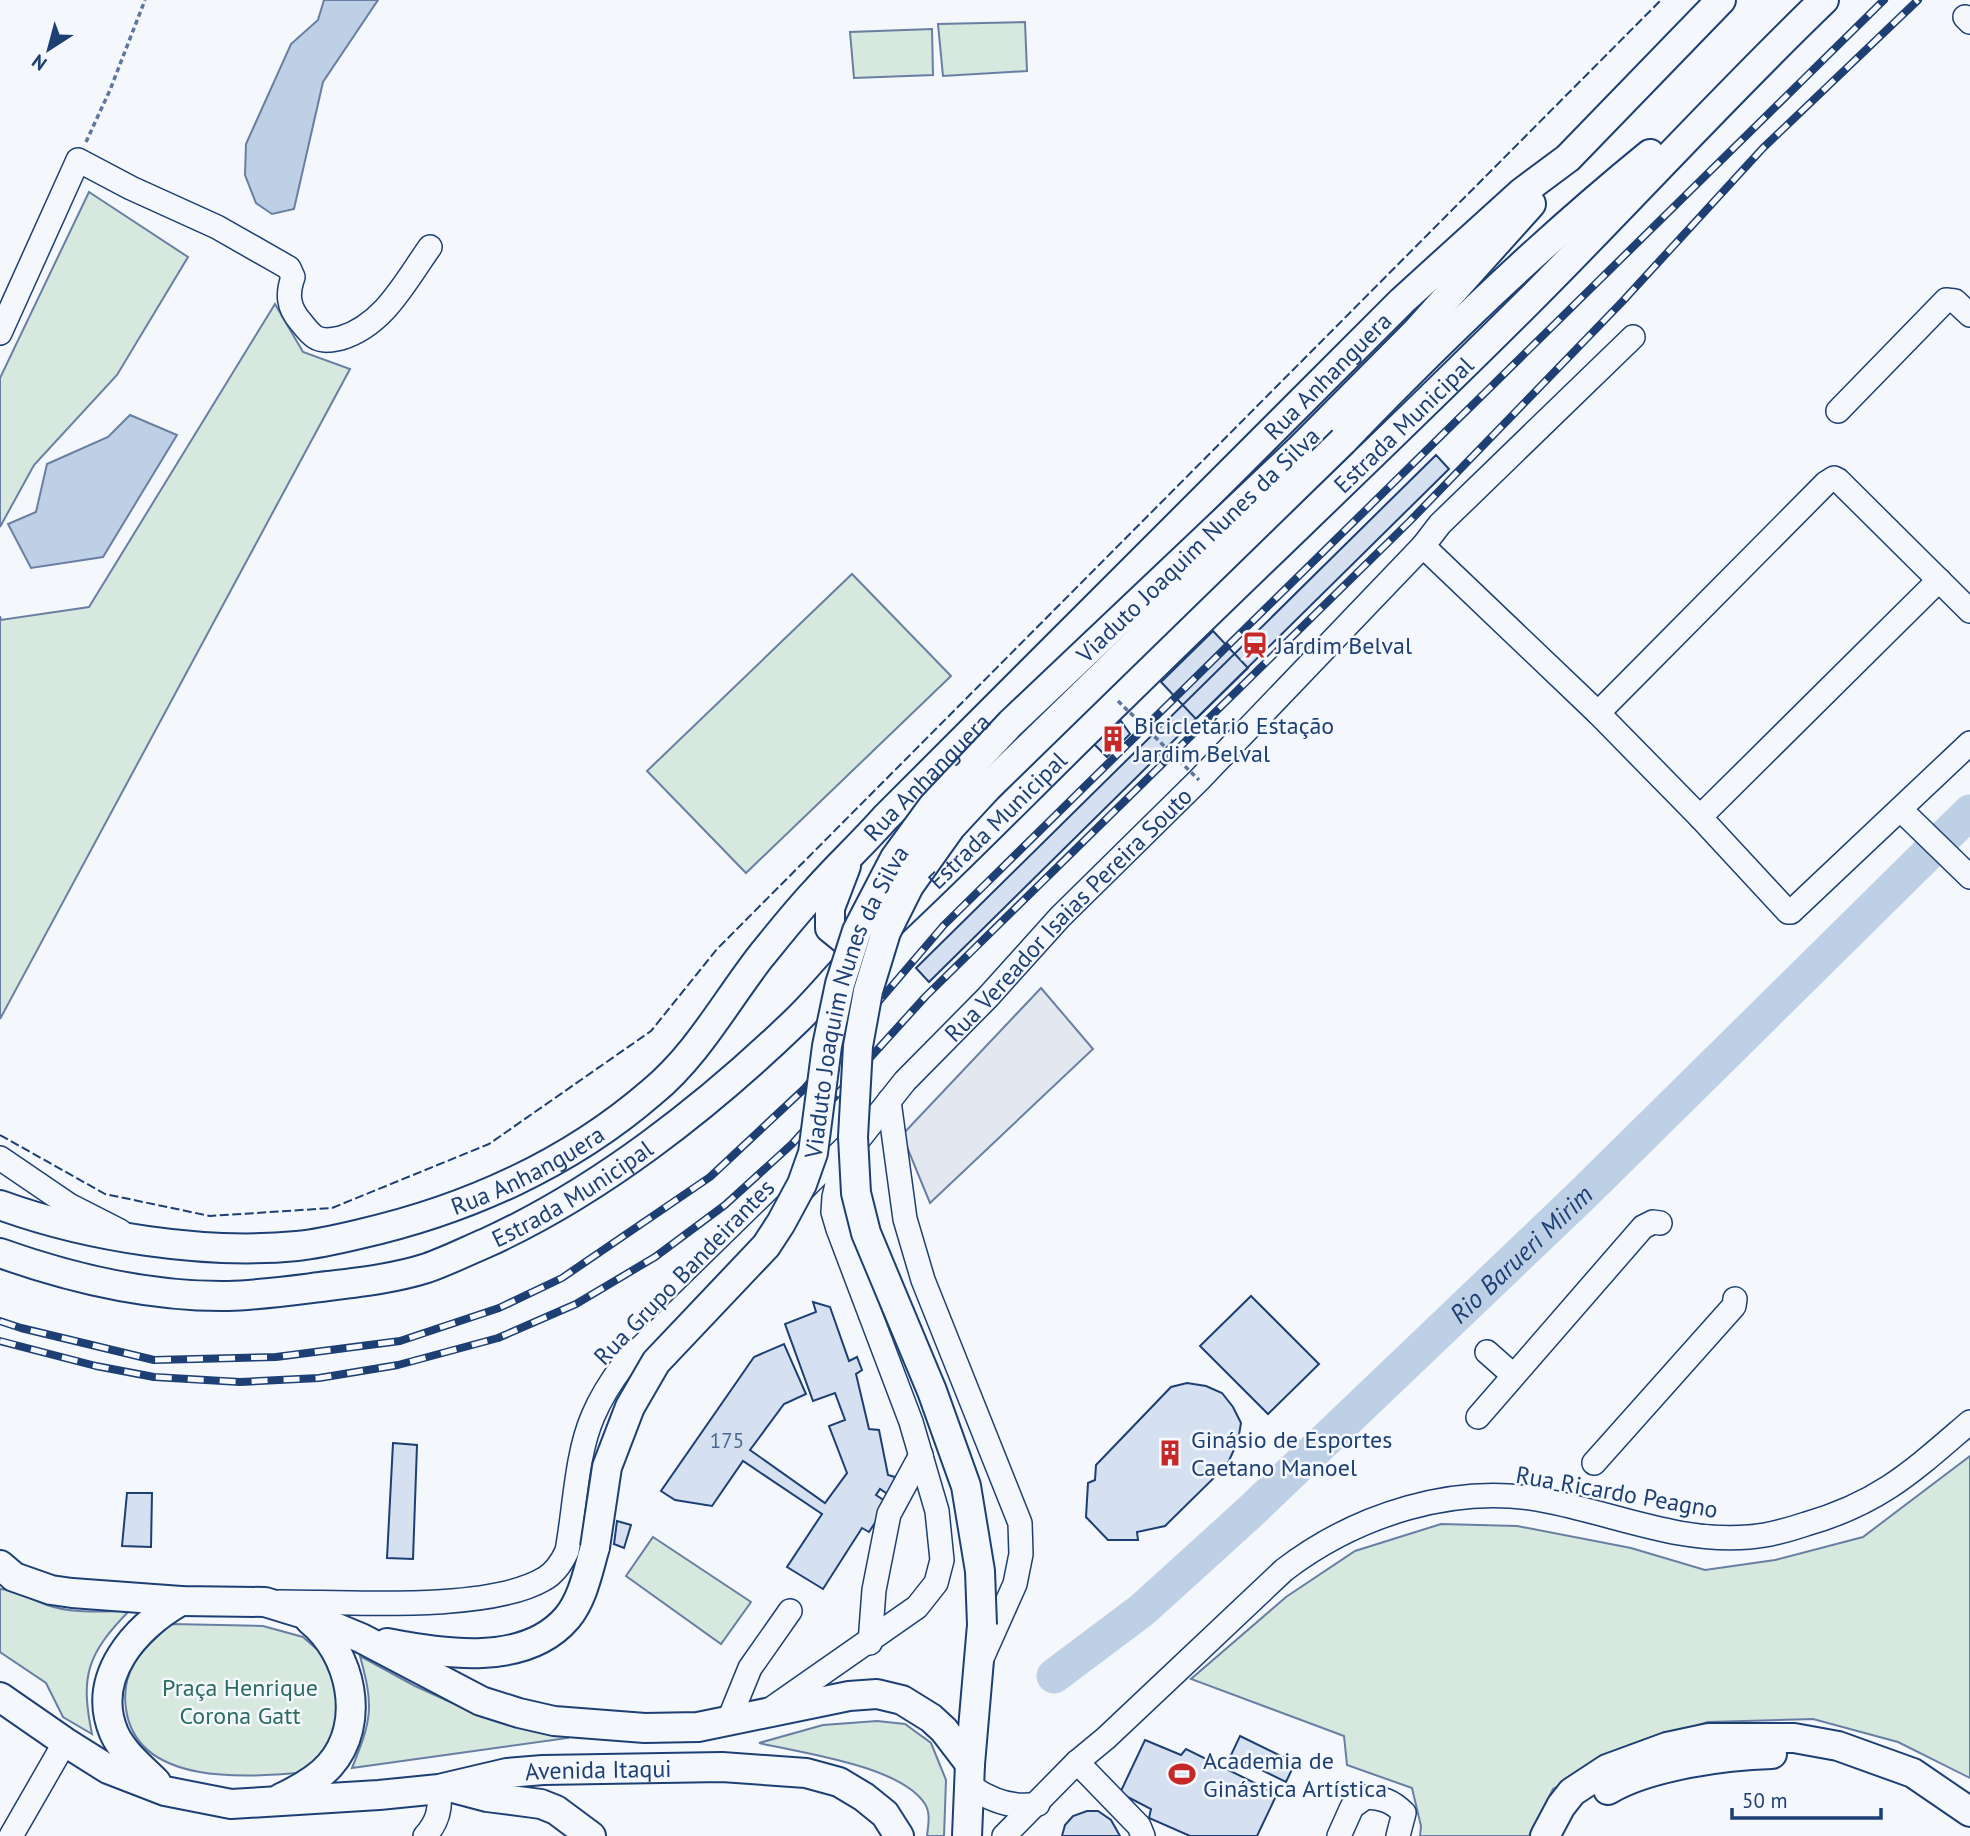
<svg xmlns="http://www.w3.org/2000/svg" width="1970" height="1836" font-family="'PT Sans',sans-serif">
	<style>
		.green { fill: #d7e8df; stroke: #687fa3; stroke-width: 2 }
		.parking { fill: #e3e8f0; stroke: #687fa3; stroke-width: 2 }
		.water { fill: #bed0e5; stroke: #687fa3; stroke-width: 2 }
		.lines { fill: none; stroke-linecap: round; stroke-linejoin: round }
		.river { stroke: #bed0e5; stroke-width: 35 }
		.building { fill: #d5e0f0; stroke: #1d3f73; stroke-width: 2 }
		.minor-casing { stroke: #1d3f73; stroke-width: 26 }
		.major-casing { stroke: #1d3f73; stroke-width: 32 }
		.path { stroke: #5e769c; stroke-width: 3.5; stroke-dasharray: 5 3.5; stroke-linecap: butt }
		.minor { stroke: #f4f7fb; stroke-width: 23 }
		.major { stroke: #f4f7fb; stroke-width: 28 }
		.rail-casing { stroke: #1d3f73; stroke-width: 8 }
		.rail { stroke: #f4f7fb; stroke-width: 5; stroke-dasharray: 16; stroke-linecap: butt }
		.major-bridge-casing { stroke: #1d3f73; stroke-width: 32; stroke-linecap: butt }
		.path-bridge { stroke: #5e769c; stroke-width: 3.5; stroke-dasharray: 5 3.5; stroke-linecap: butt }
		.major-bridge { stroke: #f4f7fb; stroke-width: 28 }
		.fence { stroke: #1d3f73; stroke-width: 2; stroke-dasharray: 9 3.5; stroke-linecap: butt }
		.labels { text-anchor: middle; dominant-baseline: central; stroke-width: 5; stroke-linejoin: round; paint-order: stroke }
		.number-label { font-size: 21px; fill: #4b6792 }
		.street-label { font-size: 24px; fill: #1d3f73; stroke: #f4f7fb }
		.poi-label { font-size: 24px; fill: #1d3f73; stroke: #f4f7fb; text-anchor: start }
		.park-label { font-size: 24px; fill: #2c6c60; stroke: #f4f7fb }
		.water-label { font-size: 26px; font-style: italic; fill: #1d3f73; stroke: #f4f7fb }
	</style>
	<rect width="100%" height="100%" fill="#f4f7fb"/>
	<path class="green" d="M1025,22L1027,71L943,76L938,24Z
		M932,29L933,75L854,78L850,32Z
		M89,192L188,257L117,375L34,465L0,527V378Z
		M275,304L303,352L350,369L0,1019V616L1,620L89,607Z
		M852,574L951,676L746,873L647,771Z
		M1970,1456V1778L1898,1742L1813,1719L1708,1722L1628,1748L1553,1789L1529,1836H1420L1421,1826L1412,1788L1347,1765L1344,1736L1191,1679L1286,1597L1355,1551L1441,1524L1517,1526L1631,1548L1705,1570L1775,1560L1863,1537Z
		M653,1537L751,1602L721,1644L626,1576Z
		M0,1589C17,1589 31,1600 47,1605C72,1614 103,1611 129,1611C87,1654 80,1676 92,1734L63,1717L46,1683L0,1652Z
		M171,1624L263,1626L303,1637L328,1659L341,1687L339,1729L309,1772C251,1777 137,1788 126,1709C120,1668 144,1649 171,1624Z
		M360,1656L415,1686L481,1716L568,1733V1738L352,1768C372,1719 374,1707 360,1656Z
		M877,1721L905,1724L931,1743L946,1780L944,1836H927C928,1826 931,1813 925,1804C901,1766 802,1753 759,1743L823,1725Z"/>
	<path class="parking" d="M1041,988L1093,1049L930,1203L902,1135Z"/>
	<path class="water" d="M324,0H378L323,82L294,209L272,214L256,203L245,175L246,144L291,44L318,20Z
		M130,415L177,435L103,557L31,568L8,524L36,512L47,464L108,437Z"/>
	<g class="lines">
		<path class="river" id="s1" d="M1054,1676L1142,1610L1250,1512L1583,1194L1970,812"/>
	</g>
	<path class="building" d="M1436,455L1449,469L929,982L916,968Z
		M1213,631L1248,668L1196,719L1161,682Z
		M1121,721L1130,734L1107,757L1094,744Z
		M1251,1296L1319,1364L1268,1414L1200,1346Z
		M813,1302L830,1307L849,1361L857,1357L862,1370L856,1374L869,1429L879,1430L888,1475L895,1477L889,1495L880,1489L876,1495L888,1503L869,1532L862,1528L823,1589L787,1567L822,1514L743,1461L712,1506L675,1500L661,1491L754,1357L784,1344L806,1394L784,1404L750,1450L825,1503L847,1473L829,1426L845,1420L835,1393L813,1401L785,1324L816,1312Z
		M1187,1383L1206,1386L1222,1393L1233,1407L1241,1423L1238,1441L1227,1465L1165,1526L1137,1532L1138,1540H1108L1086,1517L1088,1483L1095,1480L1096,1465L1171,1387Z
		M393,1443L417,1445L413,1559L387,1558Z
		M127,1493H152L151,1547L122,1546Z
		M617,1521L631,1525L624,1548L614,1544Z
		M1240,1736L1295,1763L1286,1782L1231,1755Z
		M1145,1740L1181,1755L1186,1749L1277,1794L1257,1836H1190L1149,1818L1151,1809L1120,1793Z
		M1087,1811H1098L1111,1820L1120,1836H1062L1065,1825L1073,1816Z"/>
	<g class="lines">
		<g class="minor-casing">
			<g id="minor">
				<path d="M1965,17L1970,22"/>
				<path d="M0,333L78,160L131,188L217,227L289,268L293,277C287,294 288,307 300,321C305,327 309,333 315,337C323,342 332,340 341,338C384,325 405,282 430,247"/>
				<path d="M1633,337L1440,524L1423,546L1598,713L1700,817L1788,912H1791L1970,743"/>
				<path d="M1838,411L1946,300L1955,301L1970,315"/>
				<path d="M1598,713L1826,483L1834,478L1838,480L1970,611"/>
				<path d="M1901,810L1970,877"/>
				<path d="M1700,817L1939,580"/>
				<path d="M889,1101L905,1219L923,1280L1020,1523L1021,1554L1015,1584L982,1658"/>
				<path d="M0,1158L69,1205L120,1231"/>
				<path d="M1487,1352L1513,1375"/>
				<path d="M1478,1417L1643,1227L1653,1222L1660,1223"/>
				<path d="M1594,1463L1734,1306L1735,1299"/>
				<path d="M280,1602C347,1602 488,1612 544,1579C555,1573 562,1562 567,1551C575,1508 576,1455 593,1416C601,1397 612,1380 624,1364L848,1145"/>
				<path d="M870,1643L874,1590L889,1514L921,1455"/>
				<path id="s2" d="M771,1709L917,1607L936,1583L942,1560L937,1511L911,1422L838,1229L833,1212L834,1197L842,1164L855,1144L905,1081L988,997L1060,917L1199,780L1423,546"/>
				<path d="M728,1722L750,1668L790,1611"/>
				<path d="M1077,1762L1139,1826L1143,1836"/>
				<path d="M970,1786C990,1800 1013,1809 1038,1804"/>
				<path d="M11,1836L65,1742"/>
				<path d="M425,1836C438,1822 441,1808 439,1789"/>
				<path d="M1004,1836L1077,1762L1106,1738L1284,1570C1356,1515 1456,1482 1547,1501C1615,1514 1679,1543 1749,1537C1768,1536 1788,1530 1806,1524C1880,1503 1913,1471 1970,1422"/>
				<path d="M1339,1836L1352,1807L1366,1797C1383,1798 1392,1801 1404,1813L1398,1836"/>
			</g>
		</g>
		<g class="major-casing">
			<g id="major">
				<path d="M1343,441C1440,340 1542,242 1650,154"/>
				<path d="M1298,451L1416,332L1531,204"/>
				<path d="M846,866L830,908V928L846,941L874,939"/>
				<path id="s3" d="M893,921C970,849 1043,773 1119,700C1255,566 1394,436 1529,301C1629,201 1723,97 1824,0"/>
				<path id="s4" d="M0,1205C88,1237 204,1255 297,1246C318,1244 339,1239 360,1234C466,1210 569,1164 652,1092C697,1055 726,1001 761,956C779,934 797,911 816,891C838,866 863,843 885,818L1402,301L1521,193L1568,158L1721,0"/>
				<path id="s5" d="M0,1253C73,1279 149,1297 228,1296C261,1295 295,1290 328,1286C361,1282 396,1278 427,1268C447,1261 467,1251 486,1243C598,1192 706,1108 795,1022C814,1004 831,983 849,964"/>
				<path d="M0,1565L14,1577L51,1590L72,1593L181,1601L265,1602L301,1613L361,1638L481,1701L519,1713L554,1721L645,1728L698,1727L849,1696L877,1694L902,1700L931,1718L944,1730L970,1764"/>
				<path d="M387,1643C443,1654 525,1667 567,1618C583,1599 588,1571 595,1547"/>
				<path id="s6" d="M0,1697L65,1742L108,1769L165,1791L231,1804L379,1795L439,1789L507,1773L543,1770L722,1767L806,1773L839,1782L864,1797L885,1814L899,1836"/>
				<path d="M156,1782C141,1767 123,1753 114,1733C90,1676 136,1627 181,1601"/>
				<path d="M453,1788L487,1797L541,1804L556,1810L591,1836"/>
				<path d="M1608,1790C1648,1766 1726,1755 1772,1754"/>
				<path d="M281,1798C298,1790 317,1780 330,1765C367,1723 351,1653 310,1620"/>
				<path d="M967,1836L970,1764L982,1625"/>
				<path d="M1545,1836L1561,1806L1572,1792L1607,1769L1667,1747L1709,1738H1794L1838,1746L1913,1773L1970,1812"/>
			</g>
		</g>
		<path class="path" d="M86,142L110,90L145,0"/>
		<use href="#minor" class="minor"/>
		<use href="#major" class="major"/>
		<g class="rail-casing">
			<path id="rail" d="M0,1321L21,1328L154,1360L276,1357L400,1341L499,1308L562,1278L710,1177L804,1089L944,925L1884,0
				M0,1341L96,1366L154,1377L240,1382L319,1378L398,1365L498,1338L576,1304L655,1257L725,1205L792,1144L926,996L1410,521L1622,302L1763,148L1918,0"/>
		</g>
		<use href="#rail" class="rail"/>
		<g class="major-bridge-casing">
			<g id="major-bridge">
				<path id="s7" d="M595,1547L607,1467L630,1407L656,1362L766,1246L781,1223L802,1184L813,1153L827,1046L840,984L857,931L895,858L933,806L1011,723L1298,451"/>
				<path d="M982,1625L980,1571L966,1486L932,1391L866,1233L856,1193L853,1137L858,1046L868,991L886,932L909,886L951,827L988,787L1343,441"/>
			</g>
		</g>
		<path class="path-bridge" d="M1118,701L1199,780"/>
		<use href="#major-bridge" class="major-bridge"/>
		<path class="fence" d="M0,1135L105,1194L210,1216L332,1208L489,1144L651,1031L717,949L1661,0"/>
	</g>
	<defs>
		<g id="station-bare" transform="scale(2.1)"><path d="M-3-6H3Q5-6 5-4V2Q5 4 3 4L4.5 6H3L1.5 4h-3L-3 6H-4.5L-3 4Q-5 4-5 2V-4Q-5-6-3-6ZM-3.5-4v3h7v-3ZM-3.5 1v1.5H-2V1ZM2 1v1.5H3.5V1Z" fill="#c62828" stroke="#f4f7fb" stroke-width="2.5" paint-order="stroke"/></g>
		<g id="building-bare" transform="scale(2.1)"><path d="M-4-6H4V6H1V3H-1V6H-4ZM-2.5-4.3h1.7v1.8h-1.7ZM.8-4.3h1.7v1.8H.8ZM-2.5-1h1.7V.8h-1.7ZM.8-1h1.7V.8H.8Z" fill="#c62828" stroke="#f4f7fb" stroke-width="2.5" paint-order="stroke"/></g>
		<g id="stadium-bare" transform="scale(2.1)"><path d="M0-5a6.5 5 0 1 0 0 10a6.5 5 0 1 0 0-10ZM-3.5-1.8h7v3.6h-7Z" fill="#c62828" stroke="#f4f7fb" stroke-width="2.5" paint-order="stroke"/></g>
	</defs>
	<g fill-rule="evenodd">
		<use href="#station-bare" x="1255" y="645"/>
		<use href="#building-bare" x="1113" y="739"/>
		<use href="#building-bare" x="1170" y="1453"/>
		<use href="#stadium-bare" x="1182" y="1774"/>
	</g>
	<g class="labels">
		<g class="number-label">
			<text x="727" y="1440">175</text>
		</g>
		<g class="street-label">
			<text stroke="none"><textPath href="#s4" startOffset="1680">Rua Anhanguera</textPath></text>
			<text stroke="none"><textPath href="#s3" startOffset="712">Estrada Municipal</textPath></text>
			<text transform="translate(1198 545) rotate(-44)">Viaduto Joaquim Nunes da Silva</text>
			<text stroke="none"><textPath href="#s4" startOffset="1113">Rua Anhanguera</textPath></text>
			<text stroke="none"><textPath href="#s3" startOffset="145">Estrada Municipal</textPath></text>
			<text stroke="none"><textPath href="#s2" startOffset="985">Rua Vereador Isaias Pereira Souto</textPath></text>
			<text stroke="none"><textPath href="#s7" startOffset="620">Viaduto Joaquim Nunes da Silva</textPath></text>
			<text stroke="none"><textPath href="#s4" startOffset="546">Rua Anhanguera</textPath></text>
			<text stroke="none"><textPath href="#s5" startOffset="598">Estrada Municipal</textPath></text>
			<text transform="translate(684 1272) rotate(-46)">Rua Grupo Bandeirantes</text>
			<text transform="translate(1617 1492) rotate(10)">Rua Ricardo Peagno</text>
			<text stroke="none"><textPath href="#s6" startOffset="628">Avenida Itaqui</textPath></text>
		</g>
		<g class="poi-label">
			<text x="1276" y="645">Jardim Belval</text>
			<text x="1134" y="725">Bicicletário Estação<tspan x="1134" dy="28">Jardim Belval</tspan></text>
			<text x="1191" y="1439">Ginásio de Esportes<tspan x="1191" dy="28">Caetano Manoel</tspan></text>
			<text x="1203" y="1760">Academia de<tspan x="1203" dy="28">Ginástica Artística</tspan></text>
		</g>
		<g class="park-label">
			<text x="240" y="1687">Praça Henrique<tspan x="240" dy="28">Corona Gatt</tspan></text>
		</g>
		<g class="water-label">
			<text stroke="none"><textPath href="#s1" startOffset="630">Rio Barueri Mirim</textPath></text>
		</g>
	</g>
	<g transform="translate(49 49) rotate(216)" stroke="#f4f7fb" stroke-width="5" paint-order="stroke">
	<path d="M0-5L12 26L0 18L-12 26Z" fill="#1d3f73"/>
	<text y="-10" font-size="19" font-weight="bold" text-anchor="middle" fill="#1d3f73">N</text>
	</g>
	<path d="M1732 1808v10h149v-10" fill="none" stroke="#1d3f73" stroke-width="3.5"/>
	<text x="1742" y="1808" font-size="21" fill="#1d3f73" stroke="#f4f7fb" stroke-width="5" paint-order="stroke">50 m</text>
</svg>
